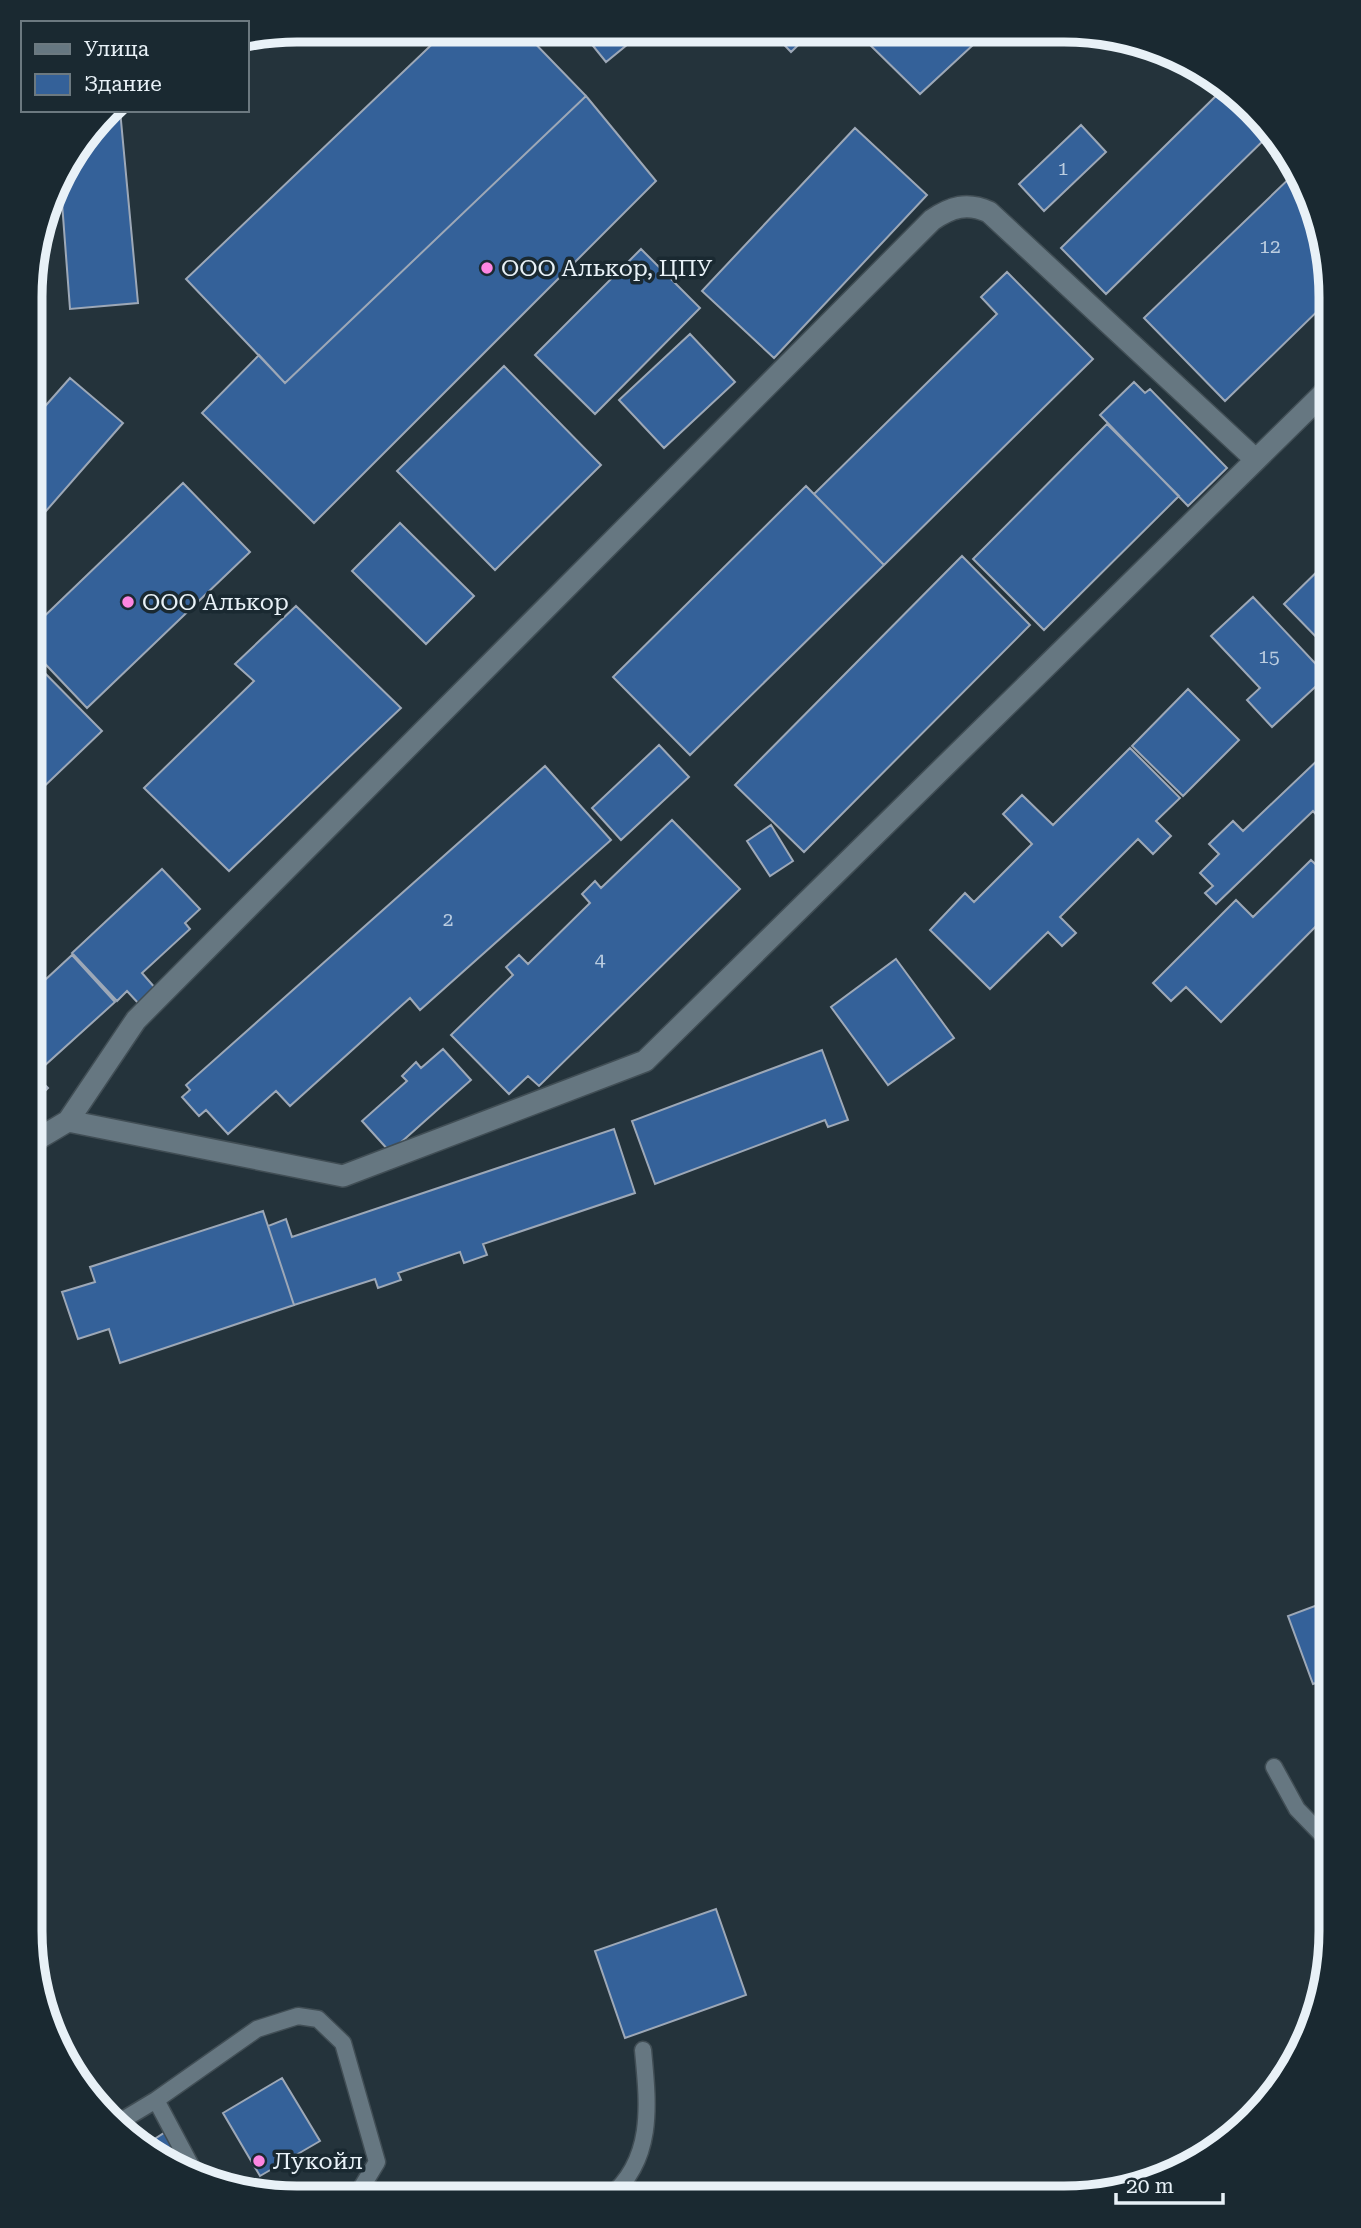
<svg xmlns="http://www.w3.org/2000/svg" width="1361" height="2228" font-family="'Roboto Serif',serif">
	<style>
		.building { fill: #346199; stroke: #9da8b7; stroke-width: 2 }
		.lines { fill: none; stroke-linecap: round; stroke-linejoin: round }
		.lane-casing { stroke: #414e55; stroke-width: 19 }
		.street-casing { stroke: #414e55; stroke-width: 24 }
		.lane { stroke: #667781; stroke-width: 16 }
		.street { stroke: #667781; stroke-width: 21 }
		.poi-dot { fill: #fd86e2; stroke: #1a2931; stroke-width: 2.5 }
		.labels { text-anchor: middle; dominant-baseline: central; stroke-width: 7; stroke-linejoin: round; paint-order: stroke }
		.number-label { font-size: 19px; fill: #bbcde0 }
		.poi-label { font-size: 23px; fill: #e8f1f7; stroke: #1a2931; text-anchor: start }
		.rim { fill: none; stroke: #e8f1f7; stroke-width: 9 }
	</style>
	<rect width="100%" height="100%" fill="#24333b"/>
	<path class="building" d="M447,30H522L586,96L285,383L186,279Z
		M581,31H644L606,62Z
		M771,31H813L791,52Z
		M869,31L987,32L920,94L862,37Z
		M1222,90L1267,137L1106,294L1061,248Z
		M586,96L656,181L314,523L202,413L259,355L285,383Z
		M110,110H120L138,303L70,309L60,176Z
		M1081,125L1106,152L1044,211L1019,184Z
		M855,128L927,195L774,358L702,291Z
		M1297,171L1311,195L1331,298L1225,401L1144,318Z
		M641,249L700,308L595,414L535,355Z
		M1007,272L1093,359L884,565L814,494L997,314L981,297Z
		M690,334L735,382L664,448L619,400Z
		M504,366L601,465L495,570L397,471Z
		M70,378L123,423L32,527V421Z
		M1134,382L1145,393L1150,389L1227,468L1188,506L1100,415Z
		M1107,424L1179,496L1044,630L973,559Z
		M183,483L250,552L87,708L31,649L32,628Z
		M806,486L884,565L690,755L613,677Z
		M400,523L474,596L426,644L352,571Z
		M962,556L1030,625L804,852L735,785Z
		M1331,558V646L1328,643L1325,646L1284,604Z
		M1253,597L1327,676L1272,727L1247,700L1260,688L1211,636Z
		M296,606L401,708L229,871L144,788L254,681L235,664Z
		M31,659L102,731L31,799Z
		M1188,689L1239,740L1183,796L1132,746Z
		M659,745L689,777L621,840L592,808Z
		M1130,748L1180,798L1156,821L1171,836L1153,854L1138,839L1060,917L1076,933L1062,946L1048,932L990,989L930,930L965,893L974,902L1032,844L1003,814L1022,795L1053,825Z
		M1323,755L1331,764V808L1320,819L1313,811L1216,904L1205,893L1213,886L1200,873L1219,854L1209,844L1233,821L1243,831Z
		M545,766L611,840L420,1010L410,998L290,1106L276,1091L228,1134L206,1110L199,1116L182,1097L190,1090L186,1085Z
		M672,820L740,889L539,1086L528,1076L509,1094L451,1035L513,975L506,967L519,955L528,964L590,903L582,894L595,881L601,888Z
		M771,825L793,861L770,876L747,841Z
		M1311,860L1331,879V911L1221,1022L1186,987L1171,1001L1153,983L1236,900L1253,917Z
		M162,869L200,909L185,923L190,929L142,973L156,989L139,1004L127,991L117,1001L72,953Z
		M72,955L115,1002L33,1076L31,1074V993Z
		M896,959L954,1038L888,1085L831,1007Z
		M443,1049L471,1080L390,1152L362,1121L407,1081L402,1076L416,1062L421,1068Z
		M822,1050L848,1120L828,1127L825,1120L655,1184L632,1121Z
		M31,1071L48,1088L31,1105Z
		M614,1129L635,1193L483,1244L487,1255L464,1263L460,1252L398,1273L401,1280L378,1288L375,1279L294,1305L268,1226L286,1219L292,1237Z
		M263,1211L294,1305L120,1363L109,1329L78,1339L62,1292L95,1282L90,1267Z
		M1331,1600V1678L1313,1684L1288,1616Z
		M716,1909L746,1995L625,2038L595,1951Z
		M282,2078L320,2141L260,2176L223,2113Z
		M175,2126L211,2182L195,2178L142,2147Z"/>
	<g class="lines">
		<g class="lane-casing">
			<path id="lane" d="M1274,1767L1297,1809L1331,1844
				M156,2100L257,2029L298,2016L318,2019L343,2043L377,2162L360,2190L354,2196
				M116,2124L156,2100L198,2179
				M609,2197C655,2159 648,2103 643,2050"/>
		</g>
		<g class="street-casing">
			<path id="street" d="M68,1121L343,1176L645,1061L1331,386
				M31,1143L68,1121L136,1020L932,220C951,207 967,202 989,212L1255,459"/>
		</g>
		<use href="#lane" class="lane"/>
		<use href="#street" class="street"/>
	</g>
	<g class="poi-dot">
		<circle cx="487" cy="268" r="7"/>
		<circle cx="128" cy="602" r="7"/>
		<circle cx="259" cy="2161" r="7"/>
	</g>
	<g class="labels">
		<g class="number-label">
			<text x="1063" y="168">1</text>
			<text x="1270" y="246">12</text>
			<text x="1269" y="656">15</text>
			<text x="448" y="919">2</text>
			<text x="600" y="959">4</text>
		</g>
		<g class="poi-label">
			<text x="501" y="268">ООО Алькор, ЦПУ</text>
			<text x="142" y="602">ООО Алькор</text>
			<text x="273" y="2161">Лукойл</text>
		</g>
	</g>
	<path d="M0 0H1361V2228H0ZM297 42H1064A255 255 0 0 1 1319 297V1931A255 255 0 0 1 1064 2186H297A255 255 0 0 1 42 1931V297A255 255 0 0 1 297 42Z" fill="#1a2931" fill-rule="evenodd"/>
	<path class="rim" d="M297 42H1064A255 255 0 0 1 1319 297V1931A255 255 0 0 1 1064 2186H297A255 255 0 0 1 42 1931V297A255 255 0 0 1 297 42Z"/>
	<rect x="21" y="21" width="228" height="91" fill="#1a2931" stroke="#6c7980" stroke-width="2"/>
	<rect x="35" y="44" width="35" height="10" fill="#667781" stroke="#6c7980" stroke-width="2"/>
	<text x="84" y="56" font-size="21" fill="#e8f1f7">Улица</text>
	<rect x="35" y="74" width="35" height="21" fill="#346199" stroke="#6c7980" stroke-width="2"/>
	<text x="84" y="91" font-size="21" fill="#e8f1f7">Здание</text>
	<path d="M1116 2193v10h107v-10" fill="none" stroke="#e8f1f7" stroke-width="3.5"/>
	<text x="1126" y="2193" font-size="21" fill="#e8f1f7" stroke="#1a2931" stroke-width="5" paint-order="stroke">20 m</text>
</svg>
